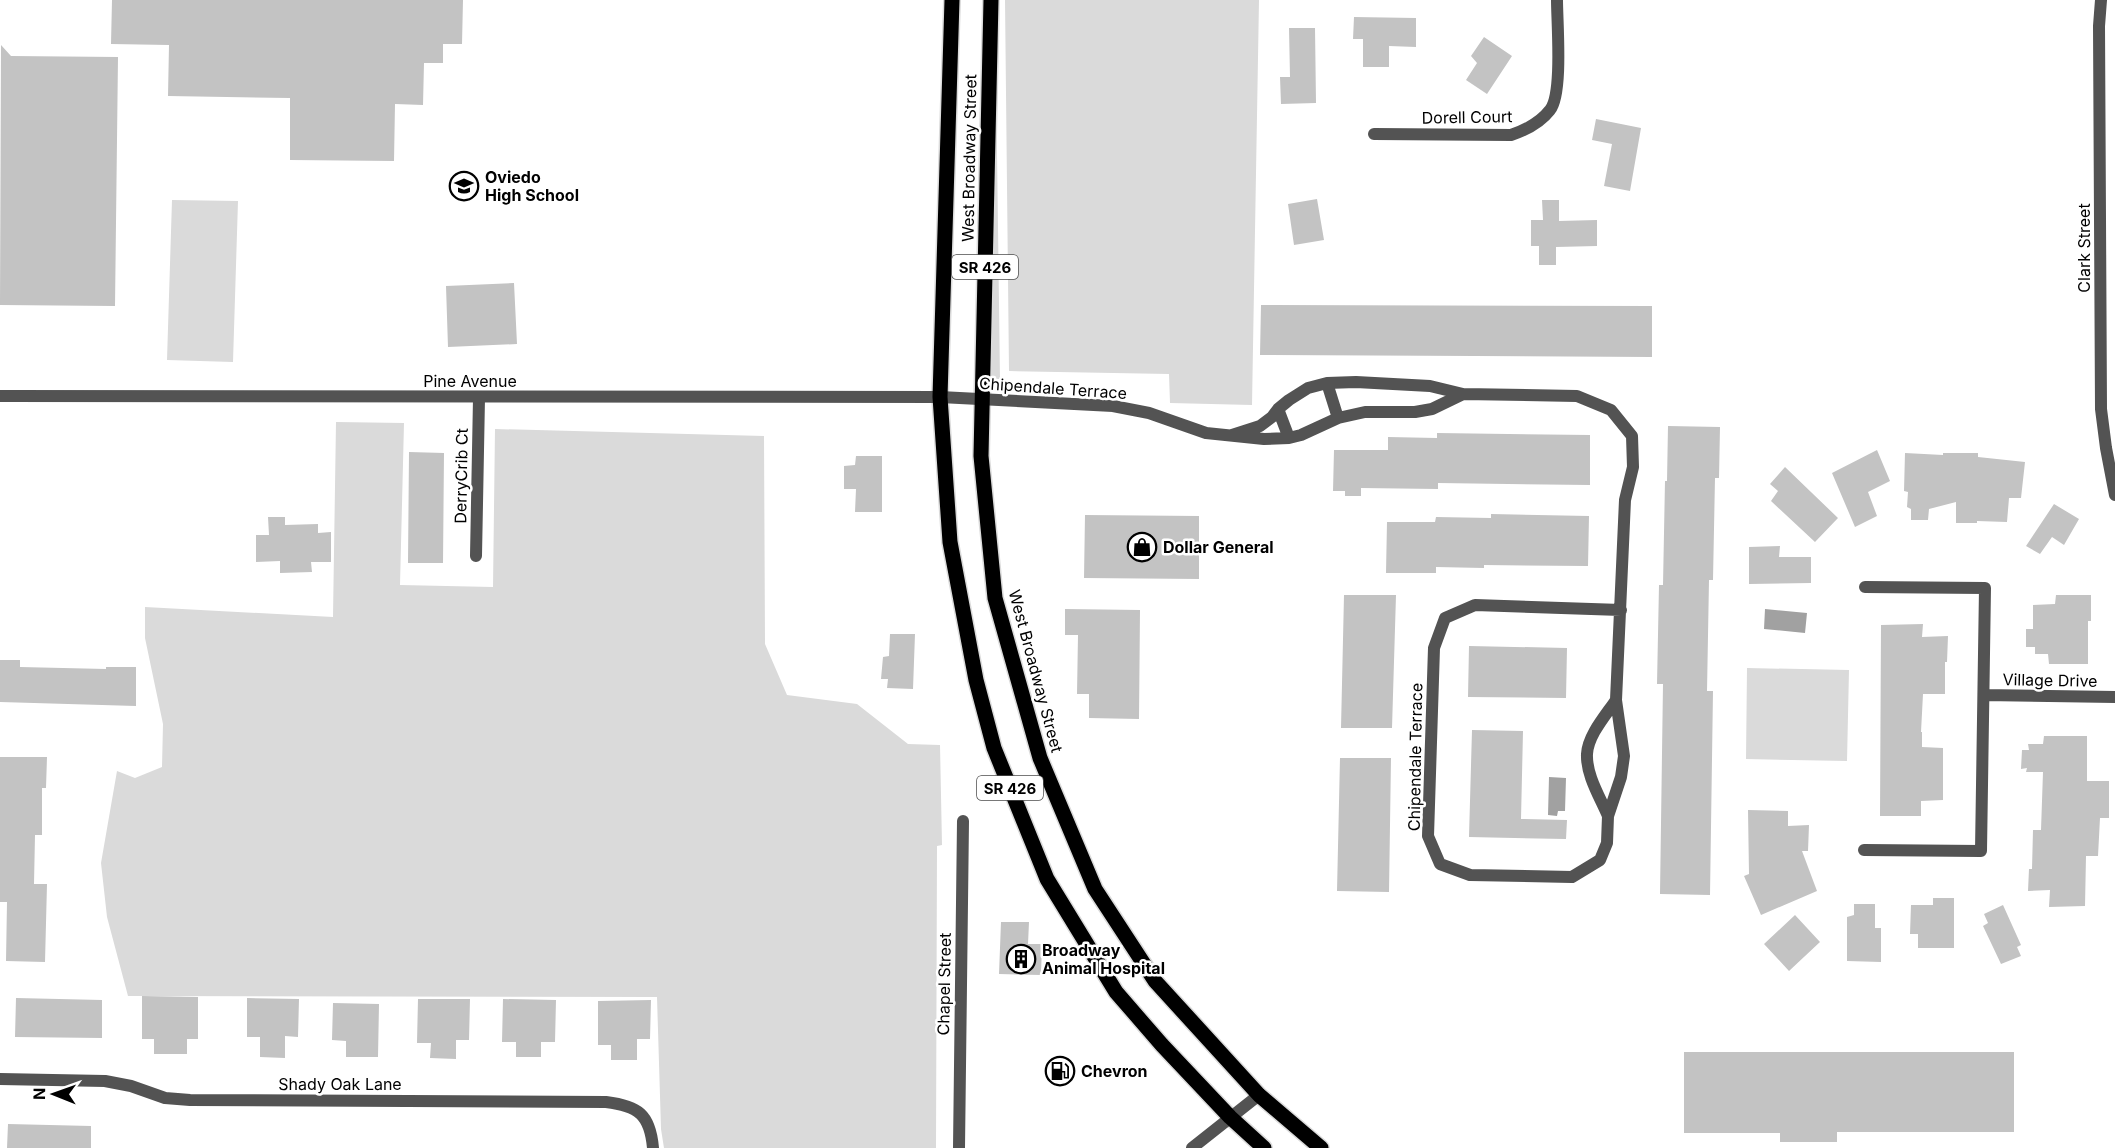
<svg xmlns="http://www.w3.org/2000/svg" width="2115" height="1148" font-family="Inter,sans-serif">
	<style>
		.green { fill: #dadada }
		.water { fill: #a1a1a1 }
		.building { fill: #c3c3c3 }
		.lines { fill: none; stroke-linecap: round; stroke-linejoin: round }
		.primary-casing { stroke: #dbdbdb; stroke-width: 18 }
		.minor { stroke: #535353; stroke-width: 12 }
		.tertiary { stroke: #535353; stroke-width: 12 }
		.primary { stroke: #000; stroke-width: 15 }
		.labels { text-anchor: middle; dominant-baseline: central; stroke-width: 5; stroke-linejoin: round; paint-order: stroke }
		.shield { fill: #fff; stroke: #4c4c4c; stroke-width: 1.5 }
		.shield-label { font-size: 15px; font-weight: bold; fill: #000 }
		.street-label { font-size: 16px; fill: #000; stroke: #fff }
		.poi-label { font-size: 16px; font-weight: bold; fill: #000; stroke: #fff; text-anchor: start }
	</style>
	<rect width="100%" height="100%" fill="#fff"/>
	<path class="green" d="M995,0L1000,379L980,378Z
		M1005,0H1259L1252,405L1170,403L1169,374L1009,371Z
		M172,200L238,201L233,362L167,360Z
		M336,422L404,423L400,585L493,587L495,429L764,436L765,644L787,695L857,704L908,744L940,745L942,845L937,846L936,1148H664L661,1129L657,997L128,996L107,917L101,863L117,771L135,778L162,767L163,724L145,638V607L333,617Z
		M1747,668L1849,670L1847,761L1746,759Z"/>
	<path class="water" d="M1765,609L1807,613L1805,633L1764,629Z
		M1549,777L1566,778L1565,811H1558L1557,816L1548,815Z"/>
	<path class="building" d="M112,0H463L462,44H443V63H424L423,105L395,104L394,161L290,160V98L168,96L169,45L111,44Z
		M1354,17L1416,18V47L1389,46V67H1363V39H1353Z
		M1289,28H1315L1316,103L1281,104L1280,77H1290Z
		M1484,37L1512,56L1487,94L1466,80L1477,63L1471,56Z
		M1,45L11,56L118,57L115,306L0,305Z
		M1596,119L1641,128L1630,191L1604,186L1612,144L1592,140Z
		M1317,199L1324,240L1294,245L1288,204Z
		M1542,200H1559V221L1597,220V246L1556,247V265H1539V246H1531V220H1543Z
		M514,283L517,344L448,347L446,286Z
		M1261,305L1652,306V357L1260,355Z
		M1668,426L1720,427L1719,478H1715L1713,580H1709L1707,691H1713L1710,895L1660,894L1663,684H1657L1659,585H1663L1665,481H1667Z
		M1437,433L1590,435V485L1438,483V489L1361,488V496H1345V491H1333L1334,450H1388V437L1437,438Z
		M1877,450L1890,481L1868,492L1877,516L1855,527L1832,473Z
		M409,452L444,453L443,563H408Z
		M1905,453L1943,455V453H1978V457L2025,462L2021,498H2009L2007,522L1977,521V523H1956V502L1929,509L1928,520H1911V509L1907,507L1908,492L1904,491Z
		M856,456H882V512H855L856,489H844V466L855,465Z
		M1785,467L1838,518L1815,542L1771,501L1778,491L1770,484Z
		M2054,504L2079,519L2064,545L2052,537L2040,554L2026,546Z
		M1491,514L1589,516L1588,566L1484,565V568L1436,567V573H1386L1387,522H1435L1436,517L1491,518Z
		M1085,515L1199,516V579L1084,578Z
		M268,517H285V525L318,524V533L331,532V562H311L312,572L280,573V561L256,562V535H269Z
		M1780,546L1779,557H1811V583L1749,584V547Z
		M1344,595H1396L1392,728H1341Z
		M2056,595H2091V621H2088V664H2049L2048,654H2035V647H2026V629H2033V605L2055,604Z
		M1065,609L1140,610L1139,719L1089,718V694H1077L1078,635H1065Z
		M1923,624L1922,637L1948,636L1947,662H1945V694H1923L1921,732H1922V747L1943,748V800L1921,801V816H1880L1881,625Z
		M890,634H915L913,689L887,688L888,679H881L883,657L889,656Z
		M1469,646L1567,648L1566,698L1468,697Z
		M0,660H20V667L106,669V667H136V706L0,702Z
		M1472,730L1523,731L1521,819L1567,820L1566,839L1469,837Z
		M2044,736H2087V781H2109V818H2100L2098,856H2086L2085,906L2049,907L2050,890L2028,891L2029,869H2032L2033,830H2041L2043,772H2026L2027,768L2021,769L2022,750H2029L2028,744H2043Z
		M0,757H47L46,788H42V835H35L34,884H47L45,962L6,961L7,902H0Z
		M1340,758H1391L1389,892L1337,891Z
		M1748,810L1788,811V826L1809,825L1808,851H1802L1817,891L1761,915L1744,876L1749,874Z
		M1933,898H1954V948H1918V934H1910L1911,905H1933Z
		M1854,904H1875V928H1881V962L1847,961V917L1854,915Z
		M2003,905L2021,945L2017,947L2021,956L2001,964L1983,926L1988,923L1984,914Z
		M1795,915L1820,942L1789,971L1764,944Z
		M1001,922H1029L1028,944H1042L1041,975L999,974Z
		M142,996L198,997V1039H187V1054H154V1039H142Z
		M16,998L102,1000V1038L15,1037Z
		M247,998L299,999L298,1037L285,1036V1058L260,1057V1037H247Z
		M418,999H470L469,1040H456V1059L430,1058L431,1043H417Z
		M503,999L556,1000L555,1042H541V1057H516V1042H502Z
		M651,1000L650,1039H637V1060H611V1045H598V1001Z
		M333,1003L379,1004L378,1057H346V1041L332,1040Z
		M1684,1052H2014V1132H1837V1142H1780V1133H1684Z
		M8,1124L91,1126V1148H7Z"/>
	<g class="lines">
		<g class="primary-casing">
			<path id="primary" d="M952,0L940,397L950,542L976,680L994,748L1047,879L1116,992L1162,1045L1230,1117L1264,1148
				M991,0L981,456L995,598L1040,758L1095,889L1155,981L1259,1095L1321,1148"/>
		</g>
		<path class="minor" d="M2101,0L2099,26L2101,409L2106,448L2115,495
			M1374,134L1511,135C1526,130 1540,123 1550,110C1563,94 1557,23 1557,0
			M1327,383L1338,418
			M940,397L1113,406L1149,413L1206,433L1264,439L1289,438L1301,435L1338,418L1365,412H1415L1432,409L1463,394
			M1278,409L1289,438
			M1232,435L1260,426L1272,417L1278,409L1289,400L1308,388L1327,383L1356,382L1430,386L1463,394L1577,396L1611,410L1632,436L1633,467L1625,500L1616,700L1624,756L1621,777L1608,816L1607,843L1600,860L1572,877L1470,875L1440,864L1428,836L1434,648L1445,618L1475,605L1621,610
			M476,556L479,398
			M1984,695L2115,697
			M1608,816C1600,797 1586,775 1587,754C1588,735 1606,715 1616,700
			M1864,850L1981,851L1985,588L1865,587
			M0,1079L105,1081L131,1086L165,1098L190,1100L606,1102C638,1106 650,1114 653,1148
			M959,1148L963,821
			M1192,1148L1259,1095"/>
		<path class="tertiary" d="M0,396L940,397"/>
		<use href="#primary" class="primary"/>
	</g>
	<defs>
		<g id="school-ring" transform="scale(1.5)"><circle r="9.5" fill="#fff" stroke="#000" stroke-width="1.5"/><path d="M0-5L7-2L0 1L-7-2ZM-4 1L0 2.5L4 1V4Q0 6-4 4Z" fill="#000"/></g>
		<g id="shop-ring" transform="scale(1.5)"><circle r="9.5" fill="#fff" stroke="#000" stroke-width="1.5"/><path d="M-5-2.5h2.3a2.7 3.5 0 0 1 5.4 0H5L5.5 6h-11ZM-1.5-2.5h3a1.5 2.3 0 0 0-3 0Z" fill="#000"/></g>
		<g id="building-ring" transform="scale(1.5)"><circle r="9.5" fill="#fff" stroke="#000" stroke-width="1.5"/><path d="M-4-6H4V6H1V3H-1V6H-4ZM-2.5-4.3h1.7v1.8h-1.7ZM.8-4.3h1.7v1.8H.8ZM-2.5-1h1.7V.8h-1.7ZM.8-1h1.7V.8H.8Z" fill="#000"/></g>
		<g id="fuel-ring" transform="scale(1.5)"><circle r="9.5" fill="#fff" stroke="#000" stroke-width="1.5"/><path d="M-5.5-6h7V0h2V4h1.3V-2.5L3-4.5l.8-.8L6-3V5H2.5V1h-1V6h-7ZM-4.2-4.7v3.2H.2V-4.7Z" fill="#000"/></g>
	</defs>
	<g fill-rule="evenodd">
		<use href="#school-ring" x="464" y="186"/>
		<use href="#shop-ring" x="1142" y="547"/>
		<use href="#building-ring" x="1021" y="959"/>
		<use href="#fuel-ring" x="1060" y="1071"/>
	</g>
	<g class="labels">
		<g class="shield">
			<rect x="952" y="255" width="66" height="24" rx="4.5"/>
			<rect x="977" y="776" width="66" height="24" rx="4.5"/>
		</g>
		<g class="shield-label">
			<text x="985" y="267">SR 426</text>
			<text x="1010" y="788">SR 426</text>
		</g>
		<g class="street-label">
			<text transform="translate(1467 117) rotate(-1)">Dorell Court</text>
			<text transform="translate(969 158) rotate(-89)">West Broadway Street</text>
			<text transform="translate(2084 248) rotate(-90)">Clark Street</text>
			<text x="470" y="381">Pine Avenue</text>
			<text transform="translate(1053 388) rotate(4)">Chipendale Terrace</text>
			<text transform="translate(461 476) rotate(-89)">DerryCrib Ct</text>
			<text transform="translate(1036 671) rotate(75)">West Broadway Street</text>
			<text transform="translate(2050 680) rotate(1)">Village Drive</text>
			<text transform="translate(1415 757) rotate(-89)">Chipendale Terrace</text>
			<text transform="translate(944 984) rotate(-89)">Chapel Street</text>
			<text x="340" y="1084">Shady Oak Lane</text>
		</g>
		<g class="poi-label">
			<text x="485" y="177">Oviedo<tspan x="485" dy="18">High School</tspan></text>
			<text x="1163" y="547">Dollar General</text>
			<text x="1042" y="950">Broadway<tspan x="1042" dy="18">Animal Hospital</tspan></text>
			<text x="1081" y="1071">Chevron</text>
		</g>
	</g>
	<g transform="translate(54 1094) rotate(271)" stroke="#ffffff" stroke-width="4.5" paint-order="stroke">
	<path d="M0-4.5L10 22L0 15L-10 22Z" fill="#000000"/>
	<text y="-9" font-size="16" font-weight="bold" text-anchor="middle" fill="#000000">N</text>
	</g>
</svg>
